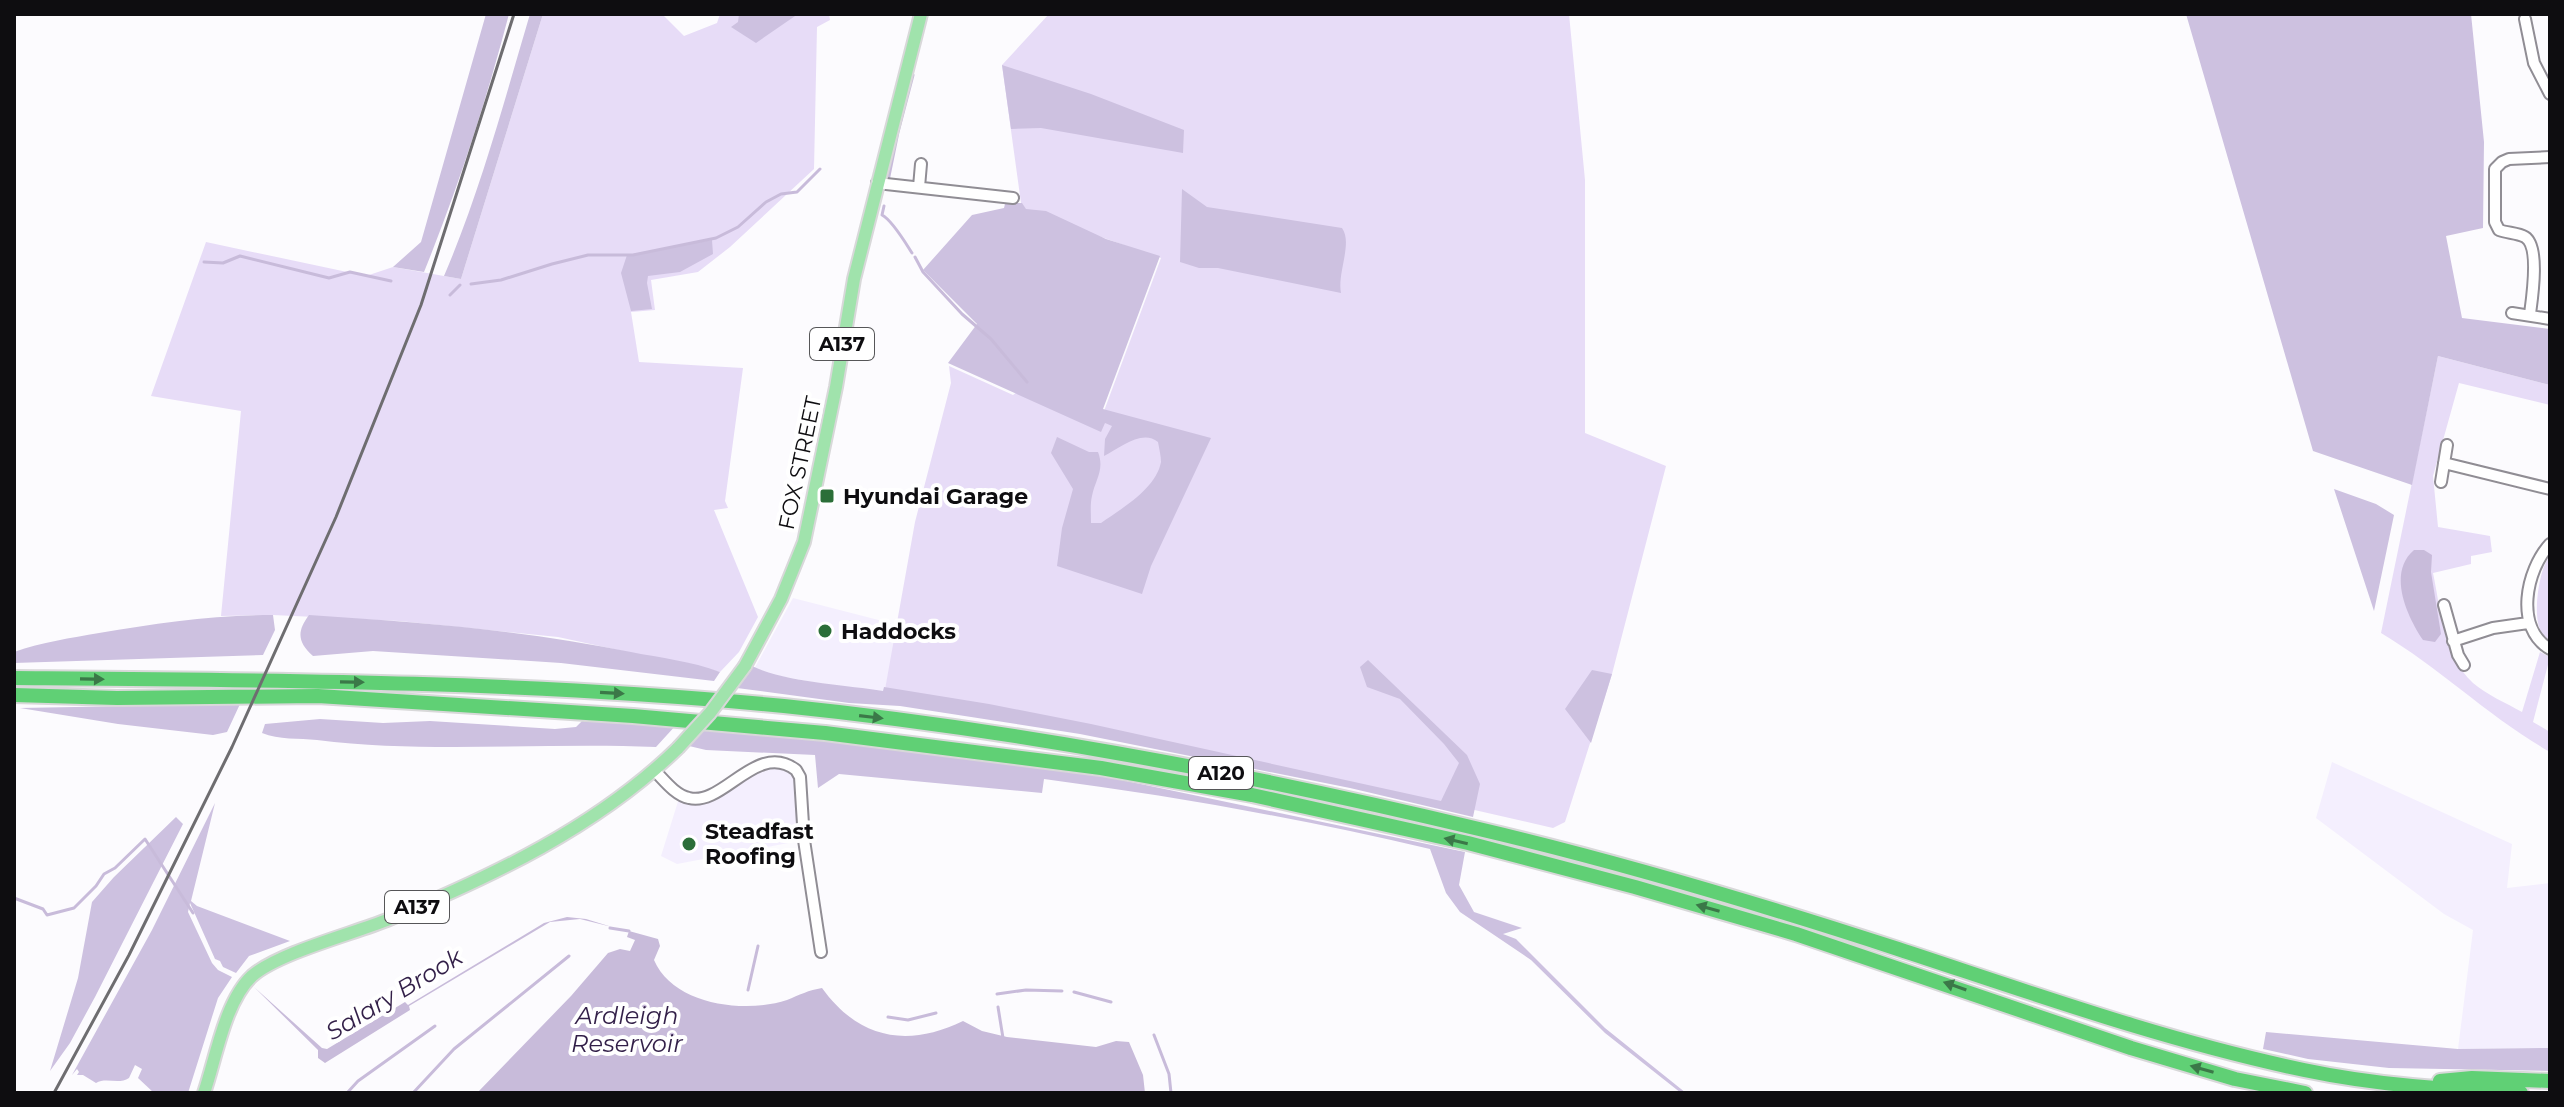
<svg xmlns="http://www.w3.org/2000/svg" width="2564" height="1107" font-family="Montserrat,sans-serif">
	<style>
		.built { fill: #f4effe }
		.green { fill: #e7dcf7 }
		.forest { fill: #cdc1e0 }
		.water { fill: #c8bbda }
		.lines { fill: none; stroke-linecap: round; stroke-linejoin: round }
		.stream { stroke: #c8bbda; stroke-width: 3 }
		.minor-casing { stroke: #908d94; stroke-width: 14 }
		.major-casing { stroke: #d8d8d9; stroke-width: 16 }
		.highway-casing { stroke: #d8d8d9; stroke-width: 18 }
		.minor { stroke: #fff; stroke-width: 10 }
		.major { stroke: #a0e3ac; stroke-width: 12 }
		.highway { stroke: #60d075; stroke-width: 14 }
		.rail { stroke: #6e6d70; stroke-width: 3 }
		.major-bridge-casing { stroke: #d8d8d9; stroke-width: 16; stroke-linecap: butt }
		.major-bridge { stroke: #a0e3ac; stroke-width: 12 }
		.oneway { fill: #3b7848 }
		.poi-dot { fill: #2b6e38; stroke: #fff; stroke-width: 3 }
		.labels { text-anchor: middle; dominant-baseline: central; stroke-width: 8; stroke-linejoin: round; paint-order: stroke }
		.shield { fill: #fff; stroke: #565658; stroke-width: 2 }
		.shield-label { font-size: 20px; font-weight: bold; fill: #0e0d10 }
		.street-label { font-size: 22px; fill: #0e0d10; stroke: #fff }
		.poi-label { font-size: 22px; font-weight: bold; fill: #0e0d10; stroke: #fff; text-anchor: start }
		.water-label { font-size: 24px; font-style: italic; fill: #321f48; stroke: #fff }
	</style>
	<rect width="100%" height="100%" fill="#fcfbfe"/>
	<path class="built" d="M793,598L898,625L884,695L753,671Z
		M2332,762L2512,844L2507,888L2550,883V1048L2458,1049L2473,930L2444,914L2316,818Z
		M769,764L796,770L804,840L677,864L661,856L680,795L691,799Z"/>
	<path class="green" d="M543,14H662L684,36L717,23L720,14H829L830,20L817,27L814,169L730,247L698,272L651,280L655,310L631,312L639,362L743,368L725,501L728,508L714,510L758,617L739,652L720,672L558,637L399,621L273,615L221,616L241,411L151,396L206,242L366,276L393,267L461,279Z
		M1049,14H1569L1585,180V433L1666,466L1612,674L1565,822L1553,828L1378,788L884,695L915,522L951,383L949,366L1013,395L1029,383L1104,411L1161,258L1027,211L1021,203L1002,65Z
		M2438,356L2550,385V405L2459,383L2433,476L2438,527L2490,536L2492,552L2471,556V564L2433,573C2441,611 2443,655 2473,683C2487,695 2506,703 2522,712L2540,652L2550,657L2533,722L2550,732V752C2490,718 2440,668 2381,633Z
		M2550,556V641C2547,638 2543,635 2541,631C2532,617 2539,567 2550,556Z"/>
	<path class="forest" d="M486,14H509C486,102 458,188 424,272L393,267L421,242Z
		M530,14H543L461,279L444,276C480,192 504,102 530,14Z
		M739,14H798L756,43L731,27L738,22Z
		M2186,14H2471L2484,142L2483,228L2446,236L2462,318L2550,329V385L2438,356L2412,485L2313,451Z
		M1002,65L1091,94L1184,130L1183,153L1041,128L1011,129Z
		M1182,189L1207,207L1342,228C1353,243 1337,273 1341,293L1218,268H1199L1180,262Z
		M1010,203H1022L1026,209L1046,211L1106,239L1160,256L1103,409L1211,438L1151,566L1142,594L1057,566L1062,528L1073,489L1051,453L1057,437L1089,452H1098C1105,470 1095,480 1092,496C1090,504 1091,514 1091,523H1101C1121,509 1156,489 1161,462C1161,456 1159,448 1158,442C1142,429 1120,448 1104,456L1105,439L1112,426L1105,423L1101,432L948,363L977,324L923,270L972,215L1004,208L1005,204Z
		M712,240L713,254L680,272L648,276L647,283L652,309L631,311L621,273L627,255Z
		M2334,489L2376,504L2394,515L2374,611Z
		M273,615L275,630L263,655L14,663V652C42,642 71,638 99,633C157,623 215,615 273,615Z
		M309,615C417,622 524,630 631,652C661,658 691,661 720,672L714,681L561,663L373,651L313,656C297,642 297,631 309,615Z
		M1368,660L1467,755L1480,784L1473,817L1350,788L1080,734L900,706L849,703L737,688L752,666C784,682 846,685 883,691L884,687L989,704L1091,724L1441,801L1459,763L1444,744L1400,699L1367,687L1360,667Z
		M1592,670L1612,674L1591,743L1565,709Z
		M240,704L227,732L213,735L118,724L20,708Z
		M320,719L383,723L430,721L555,729L576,727L582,721L677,724L656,747C543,742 429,754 317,740C299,738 279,740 262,733L265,724Z
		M713,721L1074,770L1465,852L1459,885L1474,912L1522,928L1503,934L1516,939L1605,1028L1686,1093H1681L1605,1033L1531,960L1460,912L1446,893L1430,849C1302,819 1174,796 1044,779L1042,793L839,774L818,788L815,755L706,750L689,746Z
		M215,803L191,901L197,906L290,941L249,956L236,973L223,967L220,961L215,959L190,903L188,912L212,963L218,970L232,977L218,998L188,1093H154L138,1078L142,1069L135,1065L129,1078C119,1085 106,1077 96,1083L83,1075H77L79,1072L77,1069L72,1075L152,930Z
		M176,817L183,824L95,997L70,1043L50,1071L78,978L92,902L114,877Z
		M2266,1032L2458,1049L2550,1048V1071L2389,1068L2308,1059L2263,1049Z"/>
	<path class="water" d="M2414,550H2424L2432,555L2431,572L2441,634L2435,642L2423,640C2407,616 2387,573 2414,550Z
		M567,917L586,919L612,927L580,919L550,922L409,1006L410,1010L325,1063L318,1058V1050L254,987L322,1048L327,1049L405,1002L408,1005L544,923Z
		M629,931L658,939L660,946L654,960C673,1005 745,1014 787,1000C799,995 809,990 822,988C859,1039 907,1048 963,1021L982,1031L1007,1037L1096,1047L1116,1041L1129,1042L1143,1075L1145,1093H477L571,996L608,953L620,949L630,951L635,940L627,937Z"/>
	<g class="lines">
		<path class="stream" d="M888,181L898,132L913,75
			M884,206L882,215C892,220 905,242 912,253
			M915,257L923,272L962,314L991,339L1027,382
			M204,262L223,263L240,256L329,278L350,272L391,281
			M471,284L501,280L552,264L588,255H633L716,238L738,227L766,202L781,194L797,192L820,169
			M450,295L460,285
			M14,898L43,909L47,915L74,908L96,886L104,874L115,868L145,839L193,913
			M610,928L629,931
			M748,990L758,946
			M1074,992L1111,1002
			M997,994L1026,990L1062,991
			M998,1007L1003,1038
			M888,1017L908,1020L936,1013
			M1154,1035L1169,1074L1171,1093
			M347,1093L358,1081L435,1026
			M413,1093L454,1049L569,956"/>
		<g class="minor-casing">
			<path id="minor" d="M2525,19L2534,63L2550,94
				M877,183L1013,198
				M919,187L921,164
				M2512,313L2550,319
				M2530,314C2532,299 2540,246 2525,237C2518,233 2507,233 2499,230L2495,222V169L2502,162L2509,159L2550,157
				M2444,463L2550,489
				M2441,482L2447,445
				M2550,544C2526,570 2514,628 2550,649
				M2444,605L2458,655L2464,665
				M2453,641L2493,628L2528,623
				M655,771C664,780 675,795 689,798C723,807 757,740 796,770L800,777L804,840L821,952"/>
		</g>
		<g class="major-casing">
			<path id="major" d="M745,666L781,599L804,542L836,387L854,279L921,14
				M204,1093C216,1058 225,1001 252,976C278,953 352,934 387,920C491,877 597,827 678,748"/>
		</g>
		<g class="highway-casing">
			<path id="highway" d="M14,678C271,680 528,681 784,706C1018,730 1250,774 1479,829C1620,862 1760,904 1898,949C2032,993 2166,1041 2304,1070C2375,1085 2449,1090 2521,1093
				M14,695L117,698L318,696L633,716L825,733L1101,768L1252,795L1468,843L1635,887L1796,934L2131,1048L2235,1079L2305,1093
				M2440,1081L2472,1078L2550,1081"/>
		</g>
		<use href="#minor" class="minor"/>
		<use href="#major" class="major"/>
		<use href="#highway" class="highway"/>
		<path class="rail" d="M54,1093L129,955L232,747L336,517L421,305L514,14"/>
		<g class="major-bridge-casing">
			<path id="major-bridge" d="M678,748L710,713L745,666"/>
		</g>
		<use href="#major-bridge" class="major-bridge"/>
	</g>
	<defs><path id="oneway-solid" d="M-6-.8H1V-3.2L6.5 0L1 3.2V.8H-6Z" transform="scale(2)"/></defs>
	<g class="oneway">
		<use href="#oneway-solid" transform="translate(92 679) rotate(1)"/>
		<use href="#oneway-solid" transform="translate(352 682) rotate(1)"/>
		<use href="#oneway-solid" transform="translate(612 693) rotate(3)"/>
		<use href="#oneway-solid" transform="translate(871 717) rotate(7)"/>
		<use href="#oneway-solid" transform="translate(1456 841) rotate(-167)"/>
		<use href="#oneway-solid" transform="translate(1708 908) rotate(-164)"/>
		<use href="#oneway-solid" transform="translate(1955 986) rotate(-161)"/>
		<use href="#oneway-solid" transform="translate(2202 1069) rotate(-164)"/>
	</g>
	<g class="poi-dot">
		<rect x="819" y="488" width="16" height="16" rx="4"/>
		<circle cx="825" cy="631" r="8"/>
		<circle cx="689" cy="844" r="8"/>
	</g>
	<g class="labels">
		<g class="shield">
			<rect x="810" y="328" width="64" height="32" rx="6"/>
			<rect x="1189" y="757" width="64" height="32" rx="6"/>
			<rect x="385" y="891" width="64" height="32" rx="6"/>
		</g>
		<g class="shield-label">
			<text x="842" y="344">A137</text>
			<text x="1221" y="773">A120</text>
			<text x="417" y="907">A137</text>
		</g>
		<g class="street-label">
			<text transform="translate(800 463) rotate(-78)">FOX STREET</text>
		</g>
		<g class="poi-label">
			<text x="843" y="496">Hyundai Garage</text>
			<text x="841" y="631">Haddocks</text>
			<text x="705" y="831">Steadfast<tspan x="705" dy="25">Roofing</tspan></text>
		</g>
		<g class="water-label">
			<text transform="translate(394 994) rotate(-31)">Salary Brook</text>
			<text x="627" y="1015">Ardleigh<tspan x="627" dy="28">Reservoir</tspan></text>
		</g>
	</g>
	<rect width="2564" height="1107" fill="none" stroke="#0e0d10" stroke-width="32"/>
</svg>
